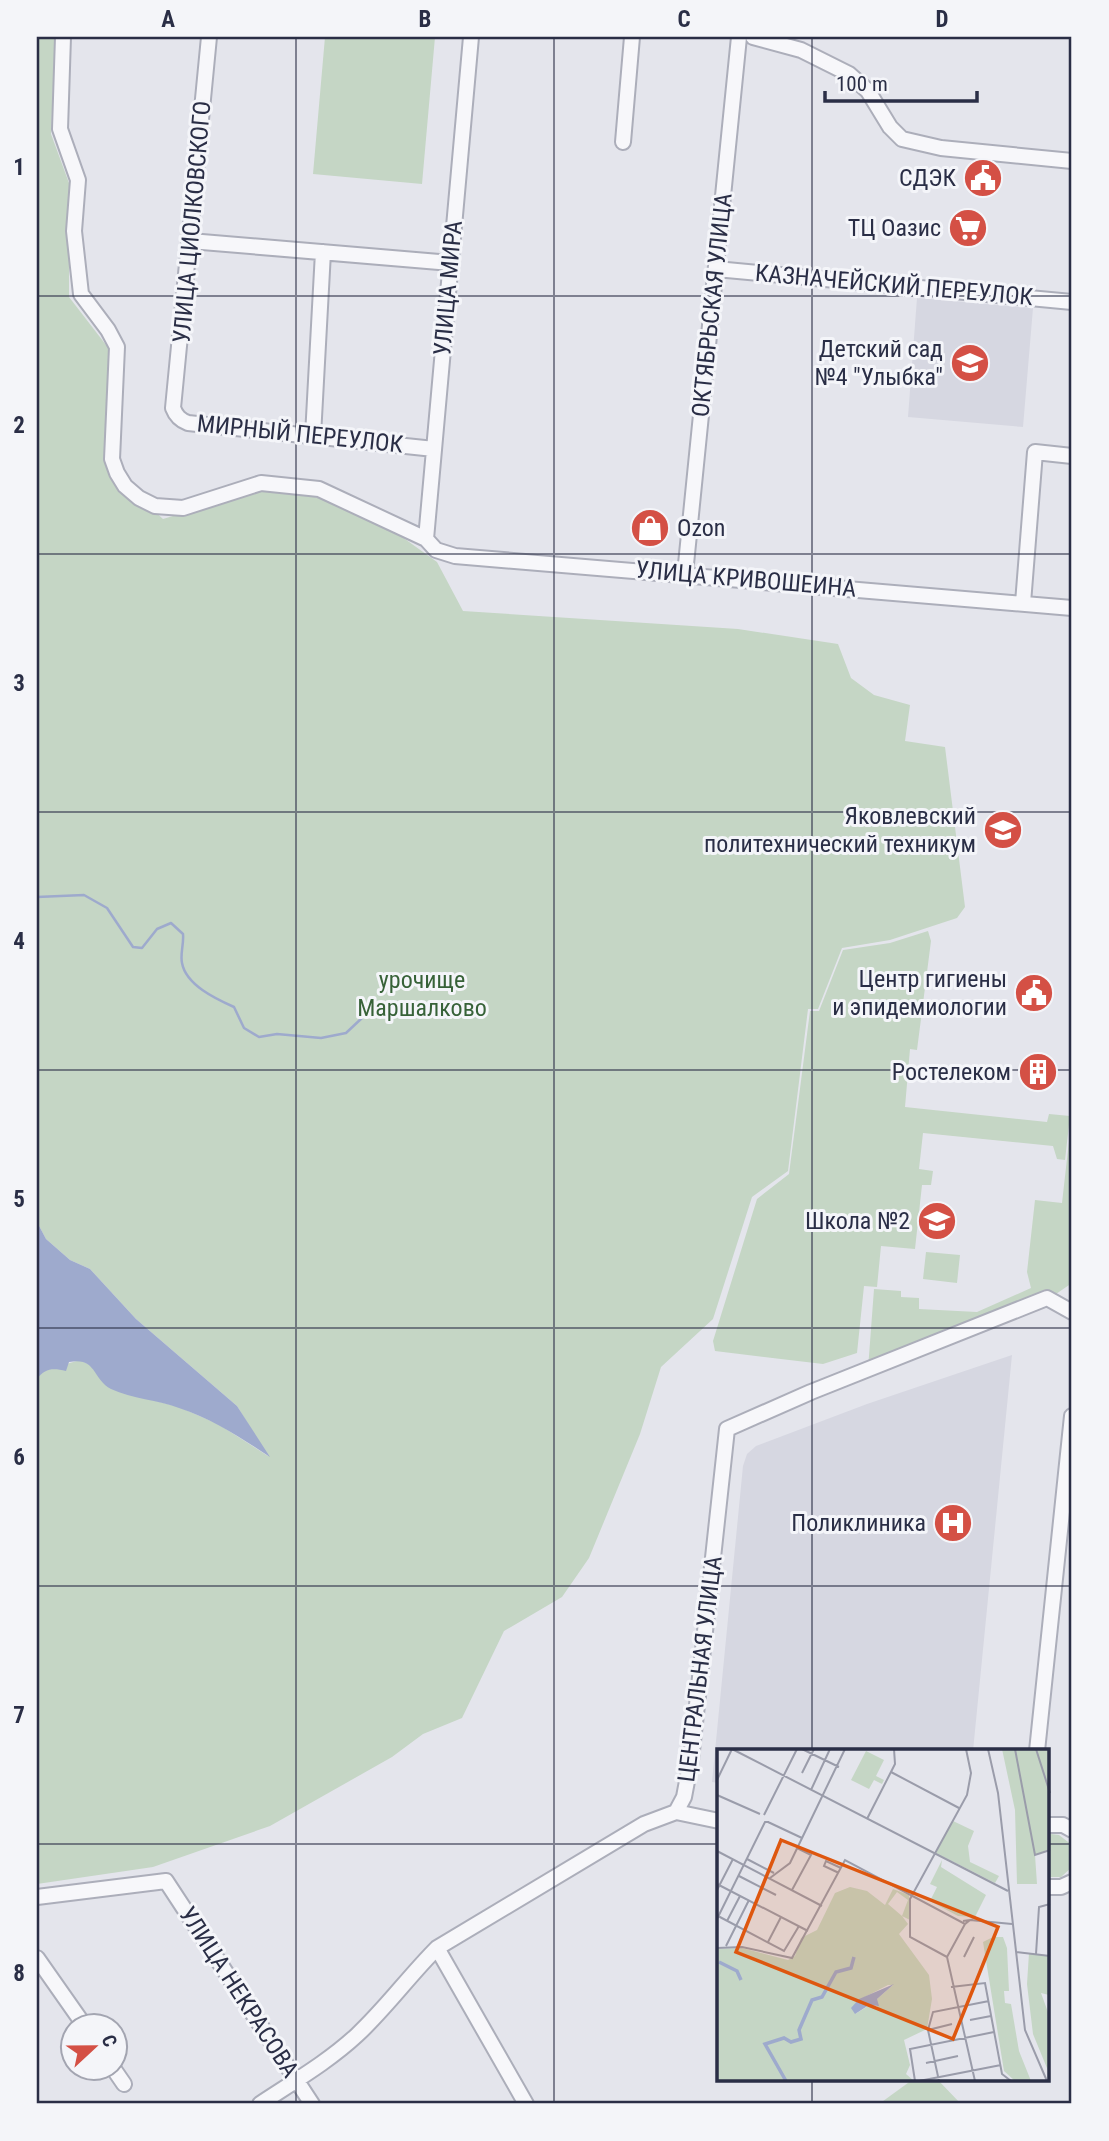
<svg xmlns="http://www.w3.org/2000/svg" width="1109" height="2141" font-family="'Roboto Condensed',sans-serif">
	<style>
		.built { fill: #d6d7e1 }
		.green { fill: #c5d6c5 }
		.water { fill: #9eaacd }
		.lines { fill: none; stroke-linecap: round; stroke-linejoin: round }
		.stream { stroke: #9eaacd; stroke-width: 2.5 }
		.minor-casing { stroke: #acaeba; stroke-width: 18 }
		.minor { stroke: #f7f7fa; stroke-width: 14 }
		.grid { fill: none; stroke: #2a2e46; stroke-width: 2; stroke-opacity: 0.55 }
		.labels { text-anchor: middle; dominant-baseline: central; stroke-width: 6; stroke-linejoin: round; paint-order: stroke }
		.poi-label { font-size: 24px; fill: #2a2e46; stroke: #f4f5f9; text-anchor: end }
		.street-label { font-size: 24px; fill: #2a2e46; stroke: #f4f5f9 }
		.park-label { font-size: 24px; fill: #376238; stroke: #f4f5f9 }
		.inset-river { fill: none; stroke: #9eaacd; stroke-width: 3.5 }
		.inset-road { fill: none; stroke: #9a9caa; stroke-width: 2 }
		.view { fill: #de570f; fill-opacity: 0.15; stroke: #de570f; stroke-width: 3.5 }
		.inset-edge { fill: none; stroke: #2a2e46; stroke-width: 3.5 }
		.neatline { fill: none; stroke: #2a2e46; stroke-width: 2.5 }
		.grid-label { font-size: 23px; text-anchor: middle; font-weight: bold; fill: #2a2e46 }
	</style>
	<rect width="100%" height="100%" fill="#e4e5ec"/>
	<path class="built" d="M917,298L1033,308L1023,427L908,417Z
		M1012,1355L973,1751H719V1783L712,1782L743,1466L747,1454L756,1446L867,1404Z"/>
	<path class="green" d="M37,37H55L51,134L69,183V297L113,354L105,466L163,519L276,485L337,504L391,529L437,562L463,611L738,629L838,644L851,678L874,695L910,705L905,741L945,747L965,907L957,918L890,940L842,948L818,1009H808L788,1171L752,1197L713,1319L661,1367L640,1434L589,1558L562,1597L504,1631L462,1718L423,1734L392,1757L270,1826L153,1867L37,1884V1379L43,1371L80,1360L92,1366L98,1376L129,1394L179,1407L218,1424L268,1456L237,1406L136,1319L90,1269L70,1260L46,1239L37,1222Z
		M325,37H435L422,184L313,174Z
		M928,931L931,941L917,1050L910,1049L905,1107L1047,1122L1049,1114L1070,1116L1065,1160L1057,1159L1053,1146L923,1133L919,1169L933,1171L931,1185H922L915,1249L881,1246L877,1287L864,1286L857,1353L823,1364L715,1351L713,1341L757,1199L789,1174L810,1011H819L843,950L890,943Z
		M1069,1141H1072V1283L1056,1294L868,1369L874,1289L901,1291V1297L919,1298V1309L977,1312L1031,1288L1027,1272L1035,1200L1062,1203Z
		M926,1252L960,1255L957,1283L923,1279Z
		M1051,1834L1059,1835L1072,1845V1867L1061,1877H1048V1835Z
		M912,2080H938L961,2104H879Z"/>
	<path class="water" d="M37,1222L46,1239L70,1260L90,1269L136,1319L237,1406L270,1457C241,1438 213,1419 179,1408C158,1400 132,1399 111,1389C92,1379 97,1357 69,1362L66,1371C53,1368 45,1368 37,1379Z"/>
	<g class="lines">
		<path class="stream" d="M37,897L84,895L107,908L133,947L142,948L157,929L171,923L183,934C184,944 180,954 182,963C186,985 216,999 234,1007L244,1028L259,1037L277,1034L321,1038L346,1033L362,1018"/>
		<g class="minor-casing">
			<path id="minor" d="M63,37L60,129L78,180L74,231L81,294L108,330L117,347L112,459L117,473L125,486L139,498L155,506L183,508L261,483L319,489L426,539L436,550L455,556L1072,608
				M209,37L173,408C176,416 180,420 188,423L434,449
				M753,37L801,50L849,74L868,91L890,127L902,139L941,148L1072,161
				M623,142L632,37
				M190,241L451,263
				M716,269L1072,302
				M313,436L323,252
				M426,539L471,37
				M685,574L739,37
				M1023,603L1035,452L1072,456
				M1037,1751L1072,1416
				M676,1812L719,1821
				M1048,1825H1063L1072,1830
				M1048,1887H1061L1072,1882
				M37,1897L166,1881L312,2104
				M437,1948L526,2104
				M37,1958L84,2025
				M113,2068L124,2084
				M260,2104C293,2082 328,2062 357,2035C386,2008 409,1976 437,1948L644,1824L676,1812L684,1797L691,1760L727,1429L811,1392L1047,1298L1072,1312"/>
		</g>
		<use href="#minor" class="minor"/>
	</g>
	<path class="grid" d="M296,37V2104M554,37V2104M812,37V1751M37,296H1072M37,554H1072M37,812H1072M37,1070H1072M37,1328H1072M37,1586H1072M37,1844H719M1048,1844H1072M812,2080V2104"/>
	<defs>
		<g id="civic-disc" transform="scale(2.0125)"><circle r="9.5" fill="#d45045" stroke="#f4f5f9"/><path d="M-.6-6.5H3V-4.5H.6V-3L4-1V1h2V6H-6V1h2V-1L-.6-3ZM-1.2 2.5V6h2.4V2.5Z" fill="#fff"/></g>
		<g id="supermarket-disc" transform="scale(2.0125)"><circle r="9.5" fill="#d45045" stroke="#f4f5f9"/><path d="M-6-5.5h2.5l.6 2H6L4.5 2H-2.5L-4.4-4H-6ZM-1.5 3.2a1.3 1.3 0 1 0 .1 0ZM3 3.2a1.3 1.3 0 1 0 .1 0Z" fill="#fff"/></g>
		<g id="school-disc" transform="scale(2.0125)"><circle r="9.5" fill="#d45045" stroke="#f4f5f9"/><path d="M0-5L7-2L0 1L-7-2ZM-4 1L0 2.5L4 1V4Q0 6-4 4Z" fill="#fff"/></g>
		<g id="shop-disc" transform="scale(2.0125)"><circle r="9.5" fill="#d45045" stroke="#f4f5f9"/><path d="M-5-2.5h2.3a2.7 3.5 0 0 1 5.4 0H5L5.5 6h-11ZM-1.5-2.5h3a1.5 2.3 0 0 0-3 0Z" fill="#fff"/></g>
		<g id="university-disc" transform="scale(2.0125)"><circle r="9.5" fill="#d45045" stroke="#f4f5f9"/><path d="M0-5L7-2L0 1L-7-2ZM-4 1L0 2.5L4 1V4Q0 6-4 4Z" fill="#fff"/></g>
		<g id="building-disc" transform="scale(2.0125)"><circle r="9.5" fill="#d45045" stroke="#f4f5f9"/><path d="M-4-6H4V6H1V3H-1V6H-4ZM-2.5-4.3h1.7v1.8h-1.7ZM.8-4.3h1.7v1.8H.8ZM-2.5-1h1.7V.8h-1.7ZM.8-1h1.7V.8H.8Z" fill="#fff"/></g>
		<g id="hospital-disc" transform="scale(2.0125)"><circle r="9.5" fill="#d45045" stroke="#f4f5f9"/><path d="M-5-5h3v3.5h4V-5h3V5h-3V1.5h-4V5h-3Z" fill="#fff"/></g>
	</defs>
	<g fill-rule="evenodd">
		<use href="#civic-disc" x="983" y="178"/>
		<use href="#supermarket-disc" x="968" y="228"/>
		<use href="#school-disc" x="970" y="363"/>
		<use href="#shop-disc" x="650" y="528"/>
		<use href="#university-disc" x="1003" y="830"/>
		<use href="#civic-disc" x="1034" y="993"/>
		<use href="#building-disc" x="1038" y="1072"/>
		<use href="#school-disc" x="937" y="1221"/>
		<use href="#hospital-disc" x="953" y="1523"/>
	</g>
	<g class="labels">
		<g class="poi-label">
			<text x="956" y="178">СДЭК</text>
			<text x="941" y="228">ТЦ Оазис</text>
			<text x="943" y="349">Детский сад<tspan x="943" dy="28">№4 "Улыбка"</tspan></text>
			<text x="677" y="528" text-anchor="start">Ozon</text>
			<text x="976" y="816">Яковлевский<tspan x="976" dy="28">политехнический техникум</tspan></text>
			<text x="1007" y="979">Центр гигиены<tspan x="1007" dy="28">и эпидемиологии</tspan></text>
			<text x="1011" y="1072">Ростелеком</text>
			<text x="910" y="1221">Школа №2</text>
			<text x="926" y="1523">Поликлиника</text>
		</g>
		<g class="street-label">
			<text transform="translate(192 222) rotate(-85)">УЛИЦА ЦИОЛКОВСКОГО</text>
			<text transform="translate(894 285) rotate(5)">КАЗНАЧЕЙСКИЙ ПЕРЕУЛОК</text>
			<text transform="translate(448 288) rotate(-85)">УЛИЦА МИРА</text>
			<text transform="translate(712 305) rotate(-84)">ОКТЯБРЬСКАЯ УЛИЦА</text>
			<text transform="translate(300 434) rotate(6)">МИРНЫЙ ПЕРЕУЛОК</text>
			<text transform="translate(746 579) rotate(5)">УЛИЦА КРИВОШЕИНА</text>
			<text transform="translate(700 1669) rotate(-83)">ЦЕНТРАЛЬНАЯ УЛИЦА</text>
			<text transform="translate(239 1992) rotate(57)">УЛИЦА НЕКРАСОВА</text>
		</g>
		<g class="park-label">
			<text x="422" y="980">урочище<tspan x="422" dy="28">Маршалково</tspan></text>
		</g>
	</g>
	<g transform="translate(717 1749)">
		<rect width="332" height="332" fill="#e4e5ec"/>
		<path d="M285,0H332V100L318,106L320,135H300L298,61ZM149,2L167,11L159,27L167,31L165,35L157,31L152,40L134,31ZM236,72L257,82L251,97L253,113L282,127L278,134L219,104ZM225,111L224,118L269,146L258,168L241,167L213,152L220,138L213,135ZM133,138L150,142L168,156L176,140L192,146L193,171L185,167L191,175L182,185L212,226L215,250L210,280L187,291L193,316L189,325L197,332H0V200L25,199L71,211L78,207L84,189L100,181L118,144ZM180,143L191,151L185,167L171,155ZM171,236H176L160,250V258L153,256L138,265L146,249ZM276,188H286L290,199L292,242H287L288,254L294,255L302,302L314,332H298L287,322L266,193ZM312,204L332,207V246L324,244L332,266V324L316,285L310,235Z" fill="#c5d6c5" fill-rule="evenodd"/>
		<path d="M177,235L160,250L162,257L152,256L138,265L134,259L142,250Z" fill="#9eaacd"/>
		<path class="inset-river" d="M2,213L20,222L24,231M69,332L48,295L67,289L74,293L84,290L82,281L95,251L105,248L119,223L134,219L137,208"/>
		<path class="inset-road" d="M15,0L291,142M85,0L122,18M271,0L281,44L308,281L330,332M298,0L318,106L333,101M319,0L333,44M174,23L242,59M85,24L97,0M0,31L15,0M94,41L113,0M0,46L43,65M47,66L80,0M150,70L178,15L177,0M51,73L85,89M0,102L105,157M30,110L57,124M122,124L107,117L109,112L124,119M22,127L59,146M53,129L73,114L128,0M0,135L91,182M0,141L16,110M75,141L94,106L80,99M1,167L67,202L82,177M0,170L48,73H52M253,171L295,175M10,172L23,147M51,193L64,168M9,197L32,151M0,199L25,198L75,209L128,111L248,175L253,171L246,172M299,203L333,207M319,205L322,158L333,155M230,208L193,188V150L250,46L254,24L249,0M230,208L258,332M230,208L248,175M247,208L257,188M234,238L268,234L285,325L294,332M253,271L274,267M211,281L235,275M209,314L241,307M198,332L193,300L277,283M202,332L284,316M222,332L211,281L216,263L272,252"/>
		<path class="view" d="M64,91L281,178L236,290L19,203Z"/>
		<rect width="332" height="332" class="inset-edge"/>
	</g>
	<rect width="1109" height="2141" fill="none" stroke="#f4f5f9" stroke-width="77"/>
	<g transform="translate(94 2047) rotate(68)"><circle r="33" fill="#f4f5f9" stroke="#a3a5b1" stroke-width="2"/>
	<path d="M0-5L12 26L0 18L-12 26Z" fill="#d45045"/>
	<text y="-10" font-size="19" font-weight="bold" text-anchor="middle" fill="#2a2e46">С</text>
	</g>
	<path d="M825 91v10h152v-10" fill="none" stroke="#2a2e46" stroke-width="3.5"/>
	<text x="836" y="91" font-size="21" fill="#2a2e46" stroke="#f4f5f9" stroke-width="5" paint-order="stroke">100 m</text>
	<rect x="38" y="38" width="1032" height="2064" class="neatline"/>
	<g class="grid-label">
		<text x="168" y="27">A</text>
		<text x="425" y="27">B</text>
		<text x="684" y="27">C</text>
		<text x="942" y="27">D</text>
		<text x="19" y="175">1</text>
		<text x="19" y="433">2</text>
		<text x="19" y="691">3</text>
		<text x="19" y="949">4</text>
		<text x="19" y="1207">5</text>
		<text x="19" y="1465">6</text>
		<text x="19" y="1723">7</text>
		<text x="19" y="1981">8</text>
	</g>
</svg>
